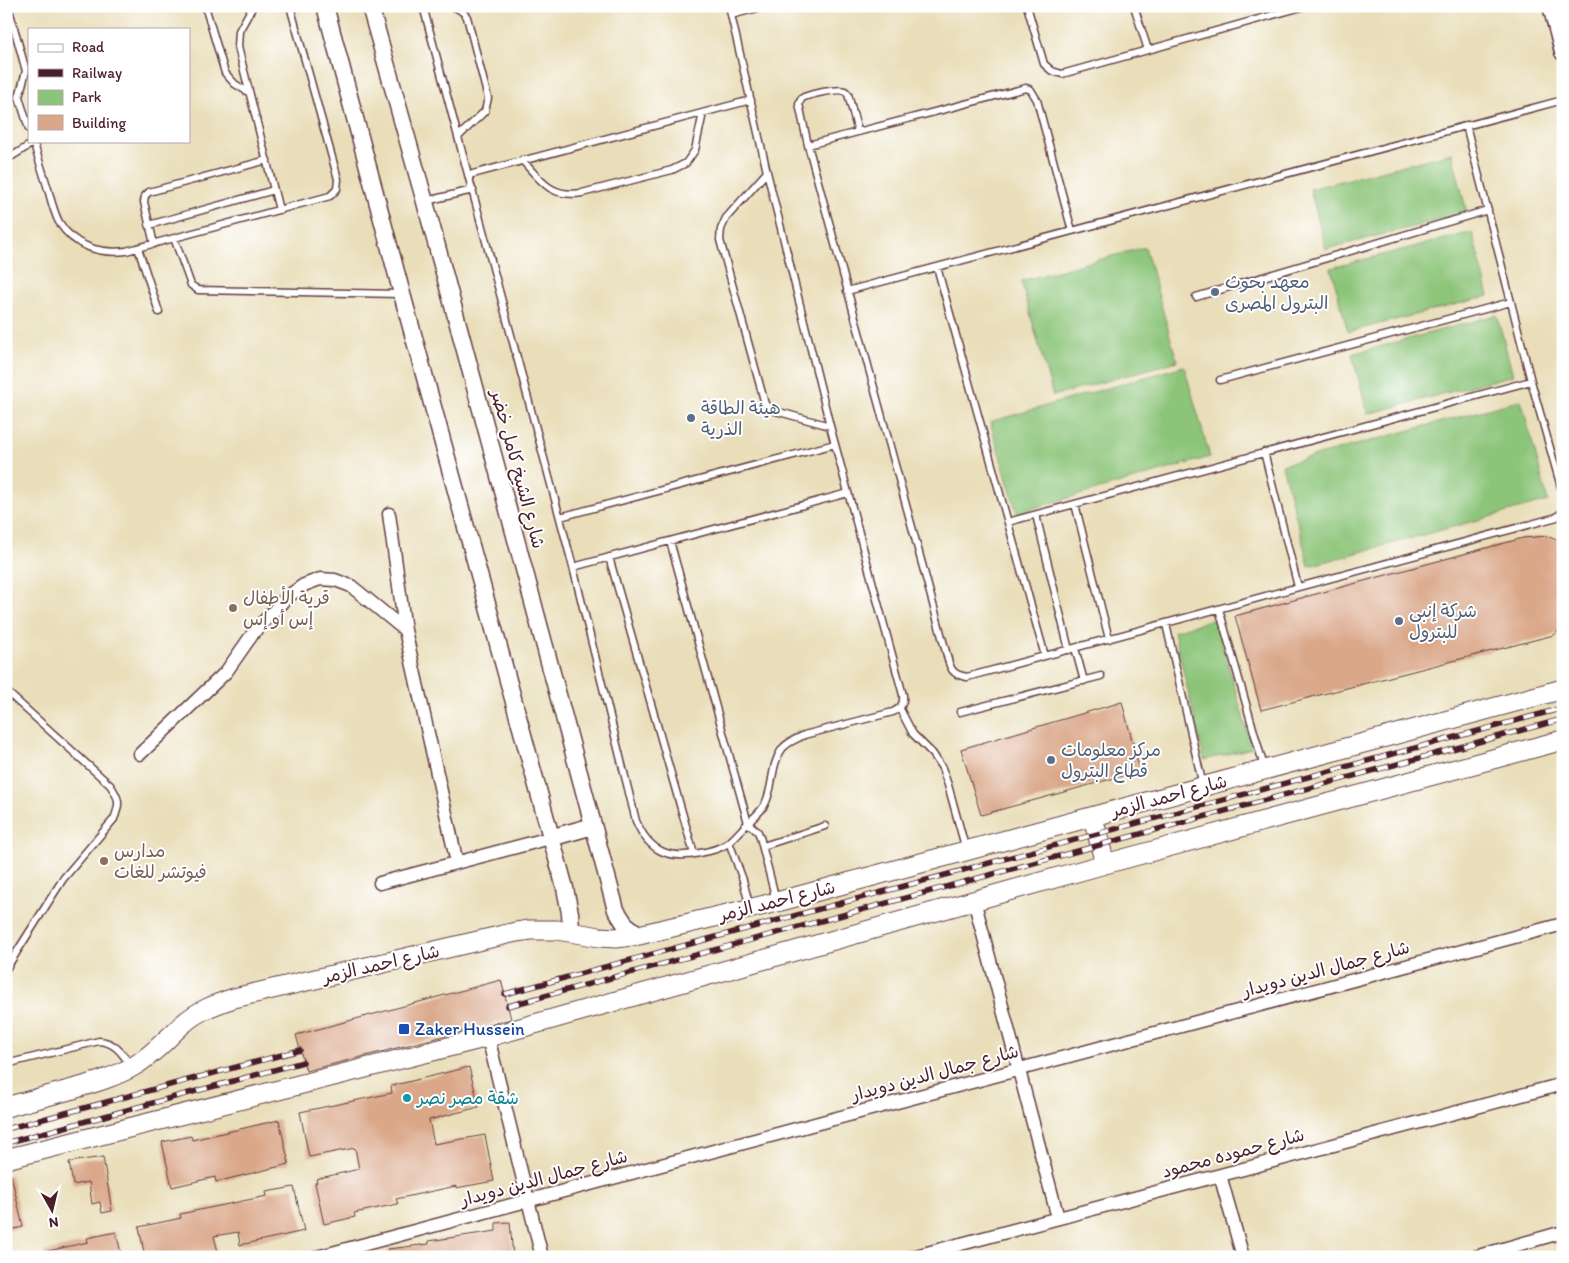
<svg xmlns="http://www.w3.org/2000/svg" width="1569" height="1263" font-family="Itim,'Playpen Sans Arabic',sans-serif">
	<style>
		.green { fill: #8cc579; stroke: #6b7252 }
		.building { fill: #daa789 }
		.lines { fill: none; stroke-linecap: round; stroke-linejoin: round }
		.service-casing { stroke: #623c40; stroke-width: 9 }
		.minor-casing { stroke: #623c40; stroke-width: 15 }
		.secondary-casing { stroke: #623c40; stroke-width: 19 }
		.primary-casing { stroke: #623c40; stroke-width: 21 }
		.service { stroke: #fff; stroke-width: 6 }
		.minor { stroke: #fff; stroke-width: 12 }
		.secondary { stroke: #fff; stroke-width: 16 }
		.primary { stroke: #fff; stroke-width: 19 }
		.rail-casing { stroke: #4a1f2b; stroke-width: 5.5 }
		.rail { stroke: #fff; stroke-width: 4; stroke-dasharray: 11; stroke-linecap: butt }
		.service-dot { fill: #5c6f8a; stroke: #fff; stroke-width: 2 }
		.education-dot { fill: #8d6e63; stroke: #fff; stroke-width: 2 }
		.transit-dot { fill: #1a4fb4; stroke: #fff; stroke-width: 2 }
		.culture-dot { fill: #0f9aa8; stroke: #fff; stroke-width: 2 }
		.labels { text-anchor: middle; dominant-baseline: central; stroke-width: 4; stroke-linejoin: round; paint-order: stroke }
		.service-label { font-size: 18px; fill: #4e5e75; stroke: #fff; text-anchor: start }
		.street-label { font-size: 18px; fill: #4a1f2b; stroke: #fff }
		.education-label { font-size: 18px; fill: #785e54; stroke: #fff; text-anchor: start }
		.transit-label { font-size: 18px; fill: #164399; stroke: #fff; text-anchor: start }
		.culture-label { font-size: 18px; fill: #0d838f; stroke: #fff; text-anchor: start }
	</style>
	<rect width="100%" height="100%" fill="#fff"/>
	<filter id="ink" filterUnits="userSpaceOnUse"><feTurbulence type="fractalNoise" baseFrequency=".02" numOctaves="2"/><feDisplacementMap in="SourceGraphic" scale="10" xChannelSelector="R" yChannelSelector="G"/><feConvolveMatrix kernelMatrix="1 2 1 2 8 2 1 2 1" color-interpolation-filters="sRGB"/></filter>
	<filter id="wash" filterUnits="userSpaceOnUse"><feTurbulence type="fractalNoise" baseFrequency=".0096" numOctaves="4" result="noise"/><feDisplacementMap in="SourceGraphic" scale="20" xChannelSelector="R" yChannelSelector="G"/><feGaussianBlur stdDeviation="1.12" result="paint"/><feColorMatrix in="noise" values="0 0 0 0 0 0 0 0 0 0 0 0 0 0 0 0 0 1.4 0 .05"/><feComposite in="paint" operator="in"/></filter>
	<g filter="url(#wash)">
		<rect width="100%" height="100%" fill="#e9deb9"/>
		<path class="green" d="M1452,153L1467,213L1326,249L1310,189Z
			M1472,232L1489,296L1348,332L1331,268Z
			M1145,247L1177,361L1053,396L1021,281Z
			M1497,315L1513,375L1368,414L1352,354Z
			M1184,366L1210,457L1017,513L990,422Z
			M1521,400L1548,501L1309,566L1282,465Z
			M1215,619L1252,748L1204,760L1174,631Z"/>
		<g id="blocks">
			<path class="building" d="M1547,536L1563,543V627L1554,635L1261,710L1235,616L1523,538Z
				M1122,702L1140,771L981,815L961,749Z
				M501,980L511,1019L306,1071L296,1035Z
				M469,1067L479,1107L429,1120L434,1144L485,1135L494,1181L456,1188V1186L396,1199L398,1204L354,1213L355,1217L324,1224L315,1183L317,1182L316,1179L359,1169L355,1148L309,1157L300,1112L392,1093L391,1086Z
				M279,1120L289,1164L216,1182L215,1177L172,1187L162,1142L191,1136L192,1140Z
				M103,1157L112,1211L102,1213L100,1202L92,1204L89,1182L73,1185L69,1162Z
				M6,1175H11L23,1227L6,1231Z
				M294,1187L304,1231L240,1245L238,1232L214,1236L218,1252L199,1257H145L139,1227L181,1218L180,1214L267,1196L266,1192Z
				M510,1222L513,1257H389L388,1249L429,1244V1241L496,1231V1223Z
				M116,1232L122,1257H45L44,1252L88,1242L87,1238Z"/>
		</g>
	</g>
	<g filter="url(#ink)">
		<use href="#blocks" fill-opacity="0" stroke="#623c40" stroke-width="1"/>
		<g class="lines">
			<g class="service-casing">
				<path id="service" d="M8,6L26,71L19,97L29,129
					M205,6L225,73L235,84L248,92
					M253,6L239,31L238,47L279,210
					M423,6L573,567L636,821C649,851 668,860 700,853C710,851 720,849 728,843C735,838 741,830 747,824C753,818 761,812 765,804C774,787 770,766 782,749C787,742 797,739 804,735L893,712C901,708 904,704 903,695L830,426L767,172L729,6
					M450,6C458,8 462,10 467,17L488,98L485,111L459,136
					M1027,6L1044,64L1052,71L1062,74L1305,6
					M1134,6L1148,50
					M731,15L766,6
					M1466,125L1531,381L1563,494
					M858,132L848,94L845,91C837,88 812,94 804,97C800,99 801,100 799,104L808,145L949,663C952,673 957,675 967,677L1557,517L1563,511
					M33,141C38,157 43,173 48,189C51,200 54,213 59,222C74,247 100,254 126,251L330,196L337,189L338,179L290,6
					M808,145L1026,88L1031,90L1037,100L1072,231
					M6,160L33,143
					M522,160C541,181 551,198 582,193L672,170L686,163L695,150L703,113
					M767,172L726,218L721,229L720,240L765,404L772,410L830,426
					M469,175L751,100
					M426,201L473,190
					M149,225L274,190
					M174,238L191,285L198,290L400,294
					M154,244L144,202L145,196L149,192L267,160
					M138,248L159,312
					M937,267L1045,656
					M847,291L1563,100
					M1196,297L1488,210
					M1220,380L1511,302
					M1264,452L1298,587
					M1075,504L1109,639
					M1036,515L1069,650
					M560,517L835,444
					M1008,522L1531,381
					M670,541L748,823L758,832L760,837L776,900
					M609,557L694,854
					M573,567L848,493
					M1219,609L1264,767
					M1166,624L1203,786
					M1075,648L1084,681
					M6,691L110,785C120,799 120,804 114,819L63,879L6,969
					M900,709L913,734L933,754L942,768L948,785L966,850
					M960,712L1101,676
					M729,842L743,880L750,908
					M763,846L825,826
					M6,1064L99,1041C115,1042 122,1053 131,1066"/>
			</g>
			<g class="minor-casing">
				<path id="minor" d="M389,514L405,630L457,863
					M140,754L226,672L254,632L287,597L304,585L320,579L335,580L351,586L405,630
					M380,883L550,838
					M974,900L1058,1218
					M488,1037L542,1257
					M1220,1175L1243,1257
					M317,1257L1563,924
					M912,1257L1563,1084
					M1475,1257L1563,1232"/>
			</g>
			<g class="secondary-casing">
				<path id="secondary" d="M325,6L402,294L565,888L570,913L571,932
					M370,6L425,202L616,910L625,924L639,935
					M1551,6L1563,52
					M550,838L593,826"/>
			</g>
			<g class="primary-casing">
				<path id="primary" d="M1093,817L1105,864
					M6,1107C28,1101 50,1095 73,1089C94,1083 115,1077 134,1066C153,1055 166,1039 183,1024C197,1011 216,1004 234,998L516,932L530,930H557L600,937L616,938L639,935L777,902L1563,689
					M6,1159L488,1037L1105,864L1563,740"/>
			</g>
			<use href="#service" class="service"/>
			<use href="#minor" class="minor"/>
			<use href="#secondary" class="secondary"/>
			<use href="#primary" class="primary"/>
			<g class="rail-casing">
				<path id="rail" d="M505,994L1563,708
					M508,1006L1563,719
					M6,1129L300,1050
					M6,1143L303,1062"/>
			</g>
			<use href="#rail" class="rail"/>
		</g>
	</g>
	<g class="service-dot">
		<circle cx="1215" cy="292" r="5"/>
		<circle cx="691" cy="418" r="5"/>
		<circle cx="1399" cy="621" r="5"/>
		<circle cx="1051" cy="760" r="5"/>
	</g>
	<g class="education-dot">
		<circle cx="233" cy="608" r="5"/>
		<circle cx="104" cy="861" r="5"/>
	</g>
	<rect class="transit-dot" x="398" y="1023" width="12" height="12" rx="2.5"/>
	<circle class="culture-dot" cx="407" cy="1098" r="5"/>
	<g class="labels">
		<g class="service-label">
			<text x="1225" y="282">معهد بحوث<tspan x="1225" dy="21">البترول المصرى</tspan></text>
			<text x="701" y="408">هيئة الطاقة<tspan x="701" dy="21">الذرية</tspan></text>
			<text x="1409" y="611">شركة إنبى<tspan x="1409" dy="21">للبترول</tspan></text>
			<text x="1061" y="750">مركز معلومات<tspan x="1061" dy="21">قطاع البترول</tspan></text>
		</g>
		<g class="street-label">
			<text transform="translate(518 469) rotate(75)">شارع الشيخ كامل خضر</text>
			<text transform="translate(1169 796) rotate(-15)">شارع احمد الزمر</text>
			<text transform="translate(777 901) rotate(-14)">شارع احمد الزمر</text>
			<text transform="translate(381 964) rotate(-13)">شارع احمد الزمر</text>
			<text transform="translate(1326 969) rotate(-15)">شارع جمال الدين دويدار</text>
			<text transform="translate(935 1073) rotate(-15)">شارع جمال الدين دويدار</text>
			<text transform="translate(1233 1153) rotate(-15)">شارع حموده محمود</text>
			<text transform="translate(544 1178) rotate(-15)">شارع جمال الدين دويدار</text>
		</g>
		<g class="education-label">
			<text x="243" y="598">قرية الأطفال<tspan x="243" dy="21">إس أو إس</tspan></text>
			<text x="114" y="851">مدارس<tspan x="114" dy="21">فيوتشر للغات</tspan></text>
		</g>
		<g class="transit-label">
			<text x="415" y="1029">Zaker Hussein</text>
		</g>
		<g class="culture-label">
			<text x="417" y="1098">شقة مصر نصر</text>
		</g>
	</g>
	<rect width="1569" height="1263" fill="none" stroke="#fff" stroke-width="25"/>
	<rect x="28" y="28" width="162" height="115" fill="#ffffff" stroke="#b7a5aa"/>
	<rect x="38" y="44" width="25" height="8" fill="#ffffff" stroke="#b7a5aa"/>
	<text x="72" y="52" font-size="15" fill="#4a1f2b">Road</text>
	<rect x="38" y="69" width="25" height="8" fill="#4a1f2b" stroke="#b7a5aa"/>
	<text x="72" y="78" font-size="15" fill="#4a1f2b">Railway</text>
	<rect x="38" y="90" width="25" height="15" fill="#8cc579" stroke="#b7a5aa"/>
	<text x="72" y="102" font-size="15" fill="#4a1f2b">Park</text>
	<rect x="38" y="115" width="25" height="15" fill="#daa789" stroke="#b7a5aa"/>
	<text x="72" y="128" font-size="15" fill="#4a1f2b">Building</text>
	<g transform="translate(52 1210) rotate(172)" stroke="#ffffff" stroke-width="4" paint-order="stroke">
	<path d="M0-4L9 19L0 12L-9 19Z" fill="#4a1f2b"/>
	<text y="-8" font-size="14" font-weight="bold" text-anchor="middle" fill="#4a1f2b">N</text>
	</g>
</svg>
